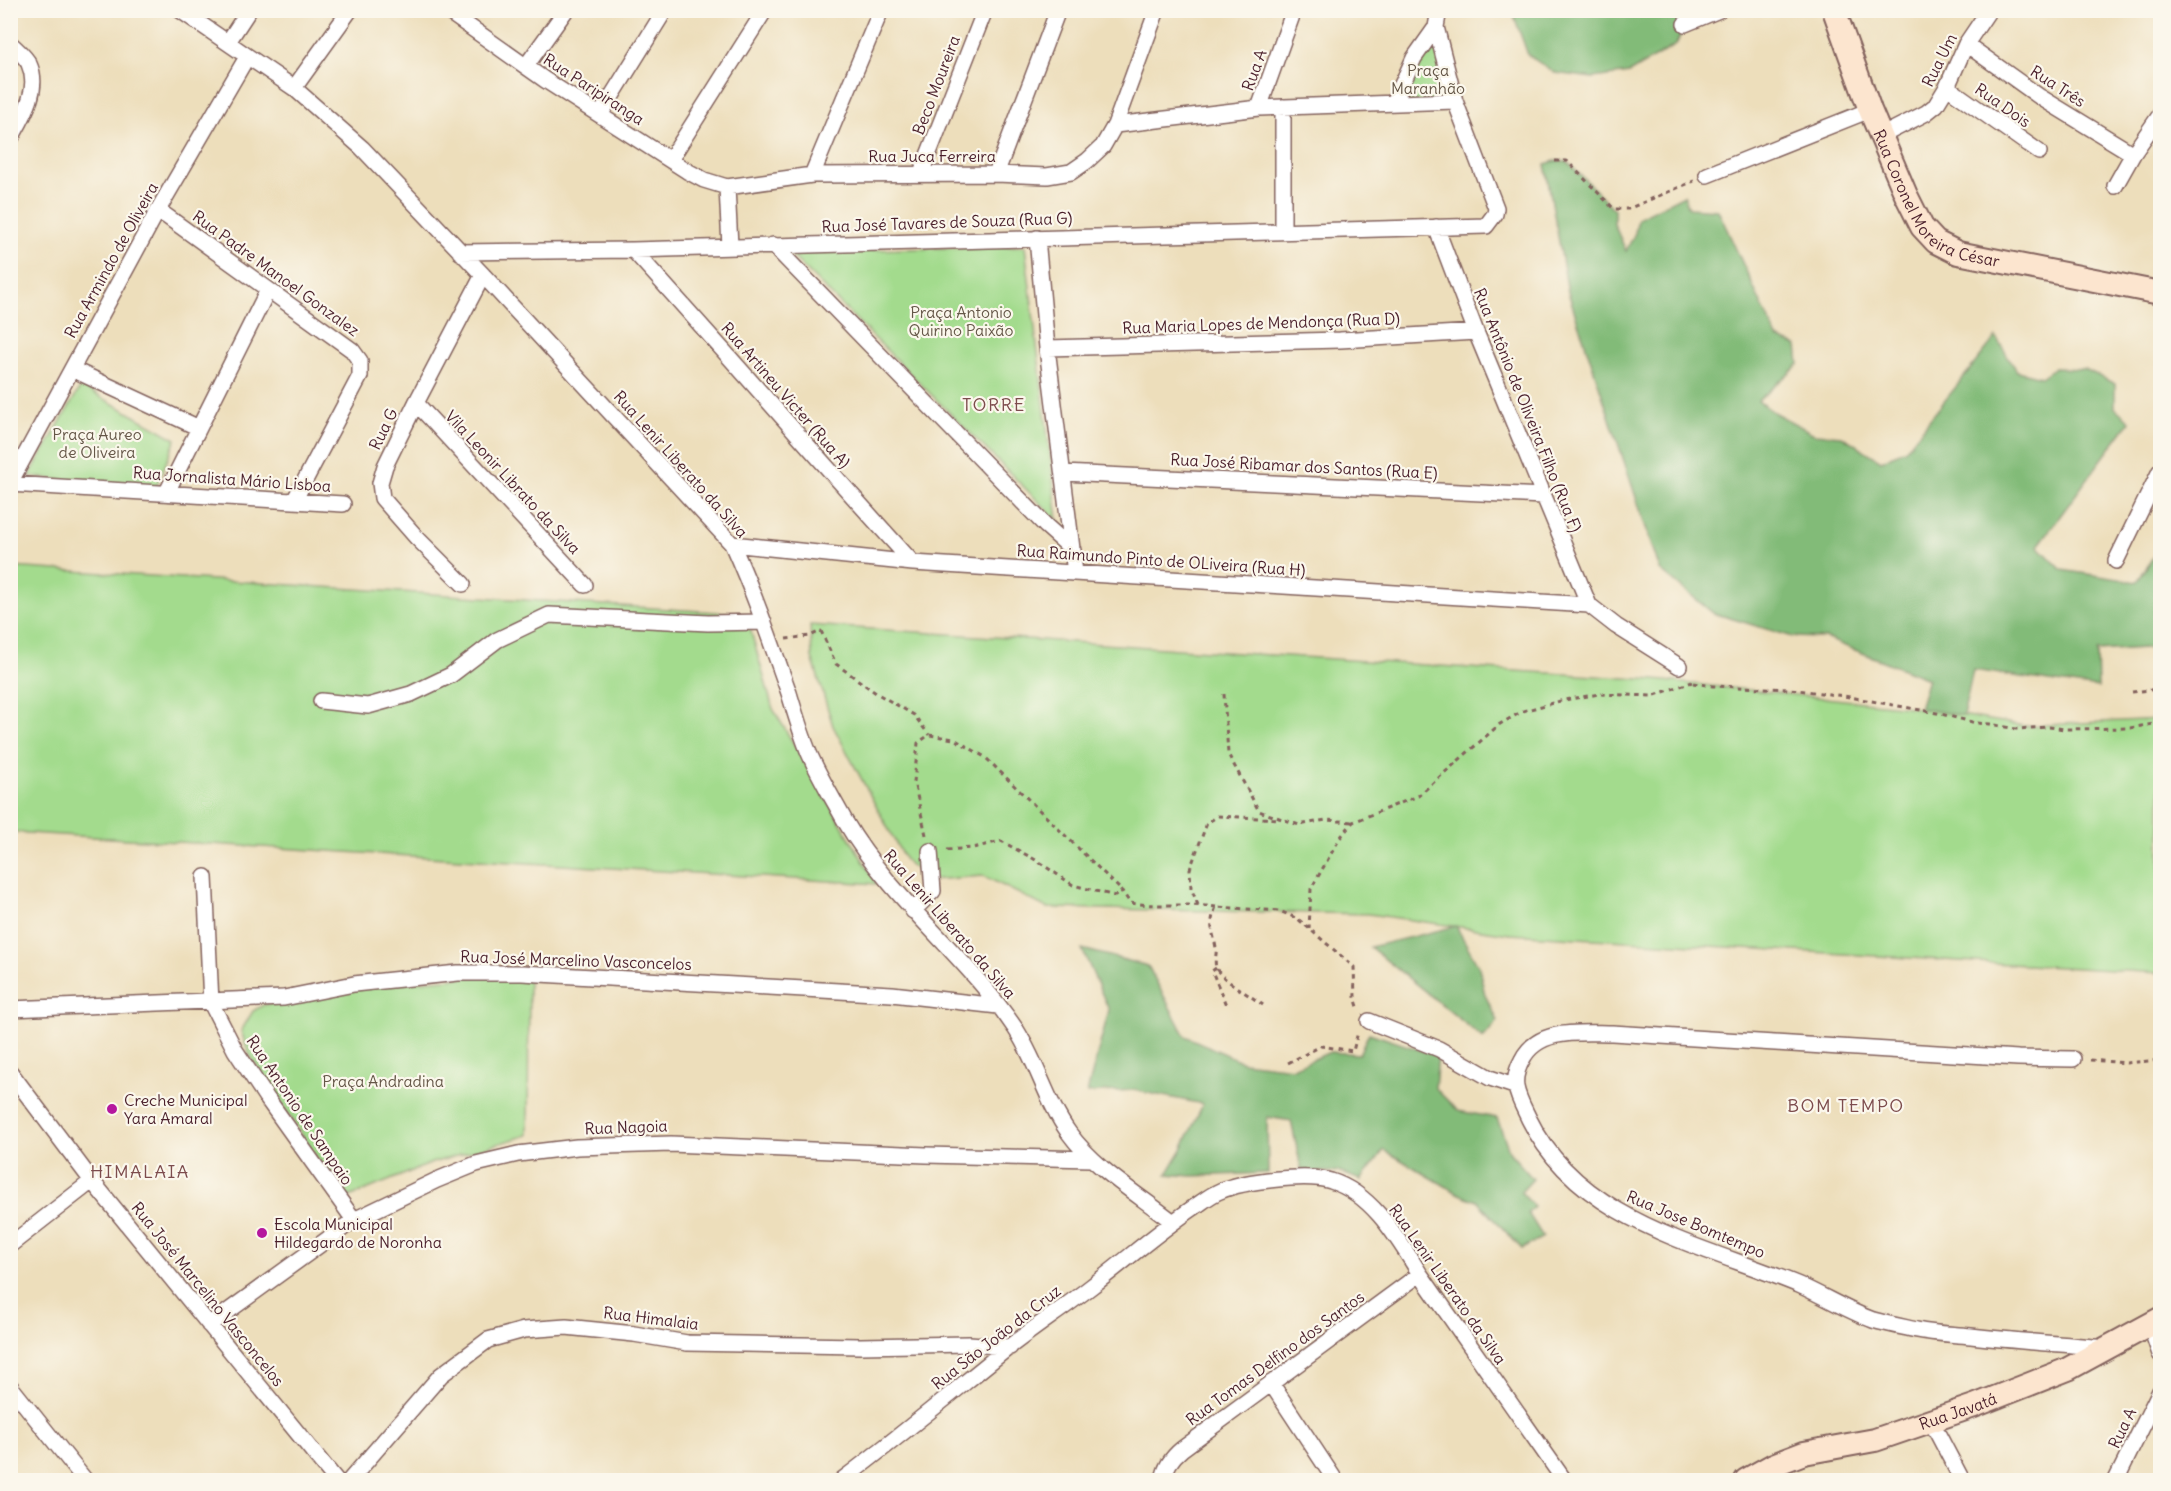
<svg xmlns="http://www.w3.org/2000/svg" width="2171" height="1491" font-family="Delius,sans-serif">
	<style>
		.green { fill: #a3db8d; stroke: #767d5c; stroke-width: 1.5 }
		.forest { fill: #82bb78; stroke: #666d52; stroke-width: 1.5 }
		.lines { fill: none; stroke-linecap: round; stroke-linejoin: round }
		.street-casing { stroke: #83625d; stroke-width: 18 }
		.secondary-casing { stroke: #83625d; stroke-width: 26 }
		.path { stroke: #83625d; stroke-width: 3; stroke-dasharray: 4.5 4.5; stroke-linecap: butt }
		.street { stroke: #fff; stroke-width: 15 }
		.secondary { stroke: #fce5cf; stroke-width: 22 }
		.poi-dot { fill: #b5179e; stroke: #fbf7ec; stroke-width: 2 }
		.labels { text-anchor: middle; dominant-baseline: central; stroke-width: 4.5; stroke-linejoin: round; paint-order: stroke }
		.street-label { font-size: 16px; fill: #4a1f2b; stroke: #fbf7ec }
		.park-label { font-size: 16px; fill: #655748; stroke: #fbf7ec }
		.poi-label { font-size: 16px; fill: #4a1f2b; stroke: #fbf7ec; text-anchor: start }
		.neighbourhood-label { font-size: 18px; letter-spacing: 1.5px; fill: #7d4c4d; stroke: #fbf7ec }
	</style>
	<rect width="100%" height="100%" fill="#fbf7ec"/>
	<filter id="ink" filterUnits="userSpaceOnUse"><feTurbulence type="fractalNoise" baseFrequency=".0167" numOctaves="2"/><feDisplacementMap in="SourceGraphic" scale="12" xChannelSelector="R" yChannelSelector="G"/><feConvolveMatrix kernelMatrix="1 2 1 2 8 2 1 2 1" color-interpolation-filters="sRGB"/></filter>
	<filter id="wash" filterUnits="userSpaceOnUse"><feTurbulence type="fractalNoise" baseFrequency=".008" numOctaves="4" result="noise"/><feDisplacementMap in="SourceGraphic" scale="24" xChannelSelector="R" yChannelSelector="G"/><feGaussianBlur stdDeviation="1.35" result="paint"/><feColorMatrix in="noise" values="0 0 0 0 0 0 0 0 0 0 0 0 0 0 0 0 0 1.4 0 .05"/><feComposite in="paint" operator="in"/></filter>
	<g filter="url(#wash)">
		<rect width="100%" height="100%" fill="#eddebb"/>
		<path class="green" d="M1436,27L1455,101L1394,102Z
			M1025,246L1058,521L788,252Z
			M81,386L176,439L154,492L29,476Z
			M10,567L746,614L773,709L877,884L11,832Z
			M810,625L1655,680L1919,708L2025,726L2160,719V973L1510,934L1369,914L1047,908L984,876L929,880L905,860L833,726L812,657Z
			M478,976L529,980L528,1135L432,1163L344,1199L249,1054L241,1031L253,1011L263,1005L377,985Z"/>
		<path class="forest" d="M1512,11H1684L1685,24L1676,45L1629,73L1593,78L1555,73L1528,55Z
			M1555,161H1567L1614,209V224L1626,251L1635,233L1638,218L1684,195L1689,208L1718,210L1777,338L1797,346L1799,364L1758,401L1775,413L1814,434L1842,436L1881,461L1906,449L1996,337L2017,371L2041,377L2054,368L2085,369L2115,384V408L2130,421L2038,546L2062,570L2137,582L2160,546V647L2097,651L2098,688L1973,670L1963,716L1919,708L1928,679L1825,638L1793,637L1713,613L1660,570L1568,292L1545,164Z
			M1456,926L1479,967L1485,995L1498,1021L1483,1038L1370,947Z
			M1082,949L1148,966L1185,1036L1243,1062L1293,1068L1330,1052L1359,1054L1369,1033L1438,1056L1435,1088L1458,1111L1497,1118L1510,1153L1533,1179L1521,1192L1534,1207L1528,1213L1543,1237L1522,1249L1477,1201L1459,1194L1384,1150L1361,1180L1339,1172H1302L1291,1121L1267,1117L1268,1173L1192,1176L1167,1174L1181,1151L1203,1104L1133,1090L1087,1093L1109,1010Z"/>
	</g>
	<g filter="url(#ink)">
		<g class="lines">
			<g class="street-casing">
				<path id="street" d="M180,10L294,88L362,148L483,275L732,544C754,593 771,642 789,693C795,713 801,734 809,753C819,776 833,799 845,821C891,900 965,954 1015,1028C1037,1061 1046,1101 1069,1133C1094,1168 1139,1195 1173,1222
					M446,10L545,80L687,171L704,180L727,187L812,175L996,174L1047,176L1071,172L1087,161L1103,146L1115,125L1157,10
					M1685,24L1719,10
					M228,42L249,10
					M10,43C16,49 26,57 29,64C41,90 22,118 10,140
					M1966,44L2040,97L2133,154
					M526,66L566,10
					M1947,87L2039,152
					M294,88L350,10
					M1394,102L1414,58L1436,27L1439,10
					M1259,108L1294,10
					M600,115L665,10
					M1115,125L1259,108L1455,101
					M1881,136L1926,113L1936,105L1947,87L1966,44L1989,10
					M670,160L765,10
					M921,173L985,10
					M996,174L1058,10
					M812,175L881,10
					M1707,175L1870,110
					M2115,186L2133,154L2160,115
					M727,187L730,246
					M158,210L352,350L360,361V376L294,501
					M1436,227L1476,332L1589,605L1616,626L1679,666
					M1283,232V107
					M1037,238L1047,348L1075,573
					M773,245L1046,526L1073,550
					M633,250C727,353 818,459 913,563
					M460,252L633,250L1486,226L1495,214L1496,208L1455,101L1436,27
					M1047,348L1340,340L1476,332
					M72,369L199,428
					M416,403L585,585
					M1063,473L1543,496
					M10,483L158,210L247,57
					M10,484L343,504
					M167,492L268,290
					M732,544L913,563L1589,605
					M2116,561L2160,471
					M463,584L417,538L382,498L380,483L385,466L416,403L483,275
					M321,701L368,706L411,694L451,675L497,640L549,615L708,623L764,622
					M205,877L211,1003L235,1050L266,1097L354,1220
					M913,911L933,891L930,851
					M10,1009L284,998L354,984L458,973H522L892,994L998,1006
					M1369,1021L1439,1049L1490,1078L1514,1086
					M2073,1059L2018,1058L1612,1033C1582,1033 1538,1027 1522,1060C1509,1083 1518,1096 1529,1119C1579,1222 1703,1245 1799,1285C1824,1296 1848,1311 1873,1320C1887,1324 1903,1327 1917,1330C1935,1334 1953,1334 1971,1336C2016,1341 2062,1344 2107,1348
					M10,1072L92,1181L336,1480
					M10,1245L92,1181
					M209,1325L354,1220L437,1180L476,1164L518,1154L577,1147L671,1144L926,1155L1091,1159
					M2150,1325L2160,1354
					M1271,1383L1335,1480
					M10,1386L85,1480
					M1931,1421L1962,1480
					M350,1480L441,1375L488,1340L524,1330L566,1327L634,1334L687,1343L860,1346L969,1344L1010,1347
					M842,1480C899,1437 953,1392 1009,1347C1036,1326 1065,1307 1092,1286C1126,1260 1158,1232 1193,1208C1201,1203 1210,1195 1220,1191C1243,1181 1308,1173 1331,1181C1373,1194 1398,1239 1420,1274L1564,1480
					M1163,1480C1165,1467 1171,1458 1182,1449L1420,1274
					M2116,1480L2160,1391"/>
			</g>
			<g class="secondary-casing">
				<g id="secondary">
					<path id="s1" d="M1834,10L1870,110L1906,195L1922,227L1936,242L1958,253L2160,293"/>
					<path id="s2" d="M1746,1480L1773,1465L1804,1453L1875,1440L1974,1406L2068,1369L2160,1319"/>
				</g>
			</g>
			<path class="path" d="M1555,161H1567L1614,209H1628L1694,181
				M786,639L810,636L821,631L836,664L876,693L914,715L929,735
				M1693,683L1713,686L1790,689L1844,696L1937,713L1976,723L1990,724L2016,729L2049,727L2065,729L2130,728L2160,723
				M2132,692L2160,689
				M1224,694L1228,754L1259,811L1299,825L1326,820L1353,822
				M926,835L914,782L918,743L929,735L954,739L985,757L1122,891
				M947,850L973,848L1001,841L1034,859L1073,885L1115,896L1122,891L1130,903C1159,907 1188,903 1216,907
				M1198,905L1191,888L1190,869L1207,823L1218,816L1280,819
				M1309,929L1311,889L1340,838L1353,822L1418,796L1500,724L1523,711L1564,700L1599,694L1652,696L1692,682
				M1216,968L1212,971L1226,1005
				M1263,1005C1253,997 1218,978 1216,967C1214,961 1217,954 1216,948C1213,930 1208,926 1216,907L1280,911L1298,919L1354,967L1355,997L1359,1010
				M2090,1060L2126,1063L2160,1060
				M1288,1063L1321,1046L1353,1051L1358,1032"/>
			<use href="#street" class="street"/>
			<use href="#secondary" class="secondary"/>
		</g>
	</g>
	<g class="poi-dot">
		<circle cx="112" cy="1109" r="6"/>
		<circle cx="262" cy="1233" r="6"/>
	</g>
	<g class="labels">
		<g class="street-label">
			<text transform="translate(1939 60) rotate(-63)">Rua Um</text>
			<text transform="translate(1254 70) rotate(-70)">Rua A</text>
			<text transform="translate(936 85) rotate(-69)">Beco Moureira</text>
			<text transform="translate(2058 86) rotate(33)">Rua Três</text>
			<text transform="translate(594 89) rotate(33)">Rua Paripiranga</text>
			<text transform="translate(2003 105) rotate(35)">Rua Dois</text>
			<text x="932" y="156">Rua Juca Ferreira</text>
			<text stroke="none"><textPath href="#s1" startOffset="225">Rua Coronel Moreira César</textPath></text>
			<text transform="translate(947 222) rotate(-2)">Rua José Tavares de Souza (Rua G)</text>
			<text transform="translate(111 260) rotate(-61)">Rua Armindo de Oliveira</text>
			<text transform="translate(276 273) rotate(36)">Rua Padre Manoel Gonzalez</text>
			<text transform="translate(1261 323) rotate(-2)">Rua Maria Lopes de Mendonça (Rua D)</text>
			<text transform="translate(786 395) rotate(49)">Rua Artineu Victer (Rua A)</text>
			<text transform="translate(1528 410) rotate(68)">Rua Antônio de Oliveira Filho (Rua F)</text>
			<text transform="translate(383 429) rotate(-64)">Rua G</text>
			<text transform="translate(681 464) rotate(48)">Rua Lenir Liberato da Silva</text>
			<text transform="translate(1304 466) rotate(3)">Rua José Ribamar dos Santos (Rua E)</text>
			<text transform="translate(232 479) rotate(4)">Rua Jornalista Mário Lisboa</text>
			<text transform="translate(513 482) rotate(47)">Vila Leonir Librato da Silva</text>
			<text transform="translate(1161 560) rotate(4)">Rua Raimundo Pinto de OLiveira (Rua H)</text>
			<text transform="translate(950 924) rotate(49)">Rua Lenir Liberato da Silva</text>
			<text transform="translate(576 960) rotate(2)">Rua José Marcelino Vasconcelos</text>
			<text transform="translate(300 1110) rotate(56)">Rua Antonio de Sampaio</text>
			<text transform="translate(626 1127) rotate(-2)">Rua Nagoia</text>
			<text transform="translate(1696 1224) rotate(23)">Rua Jose Bomtempo</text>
			<text transform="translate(1448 1284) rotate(55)">Rua Lenir Liberato da Silva</text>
			<text transform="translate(208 1294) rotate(51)">Rua José Marcelino Vasconcelos</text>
			<text transform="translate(651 1318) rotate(7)">Rua Himalaia</text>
			<text transform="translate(996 1337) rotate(-38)">Rua São João da Cruz</text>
			<text transform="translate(1275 1358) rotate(-36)">Rua Tomas Delfino dos Santos</text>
			<text stroke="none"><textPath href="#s2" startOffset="224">Rua Javatá</textPath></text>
			<text transform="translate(2122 1428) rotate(-64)">Rua A</text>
		</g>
		<g class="park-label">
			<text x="1428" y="70">Praça<tspan x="1428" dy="18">Maranhão</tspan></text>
			<text x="961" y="312">Praça Antonio<tspan x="961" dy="18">Quirino Paixão</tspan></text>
			<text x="97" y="434">Praça Aureo<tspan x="97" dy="18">de Oliveira</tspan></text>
			<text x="383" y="1081">Praça Andradina</text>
		</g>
		<g class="poi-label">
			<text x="124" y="1100">Creche Municipal<tspan x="124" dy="18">Yara Amaral</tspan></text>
			<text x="274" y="1224">Escola Municipal<tspan x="274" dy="18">Hildegardo de Noronha</tspan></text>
		</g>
		<g class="neighbourhood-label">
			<text x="994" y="404">TORRE</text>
			<text x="1846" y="1105">BOM TEMPO</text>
			<text x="140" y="1171">HIMALAIA</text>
		</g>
	</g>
	<rect width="2171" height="1491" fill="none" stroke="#fbf7ec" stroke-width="36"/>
</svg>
